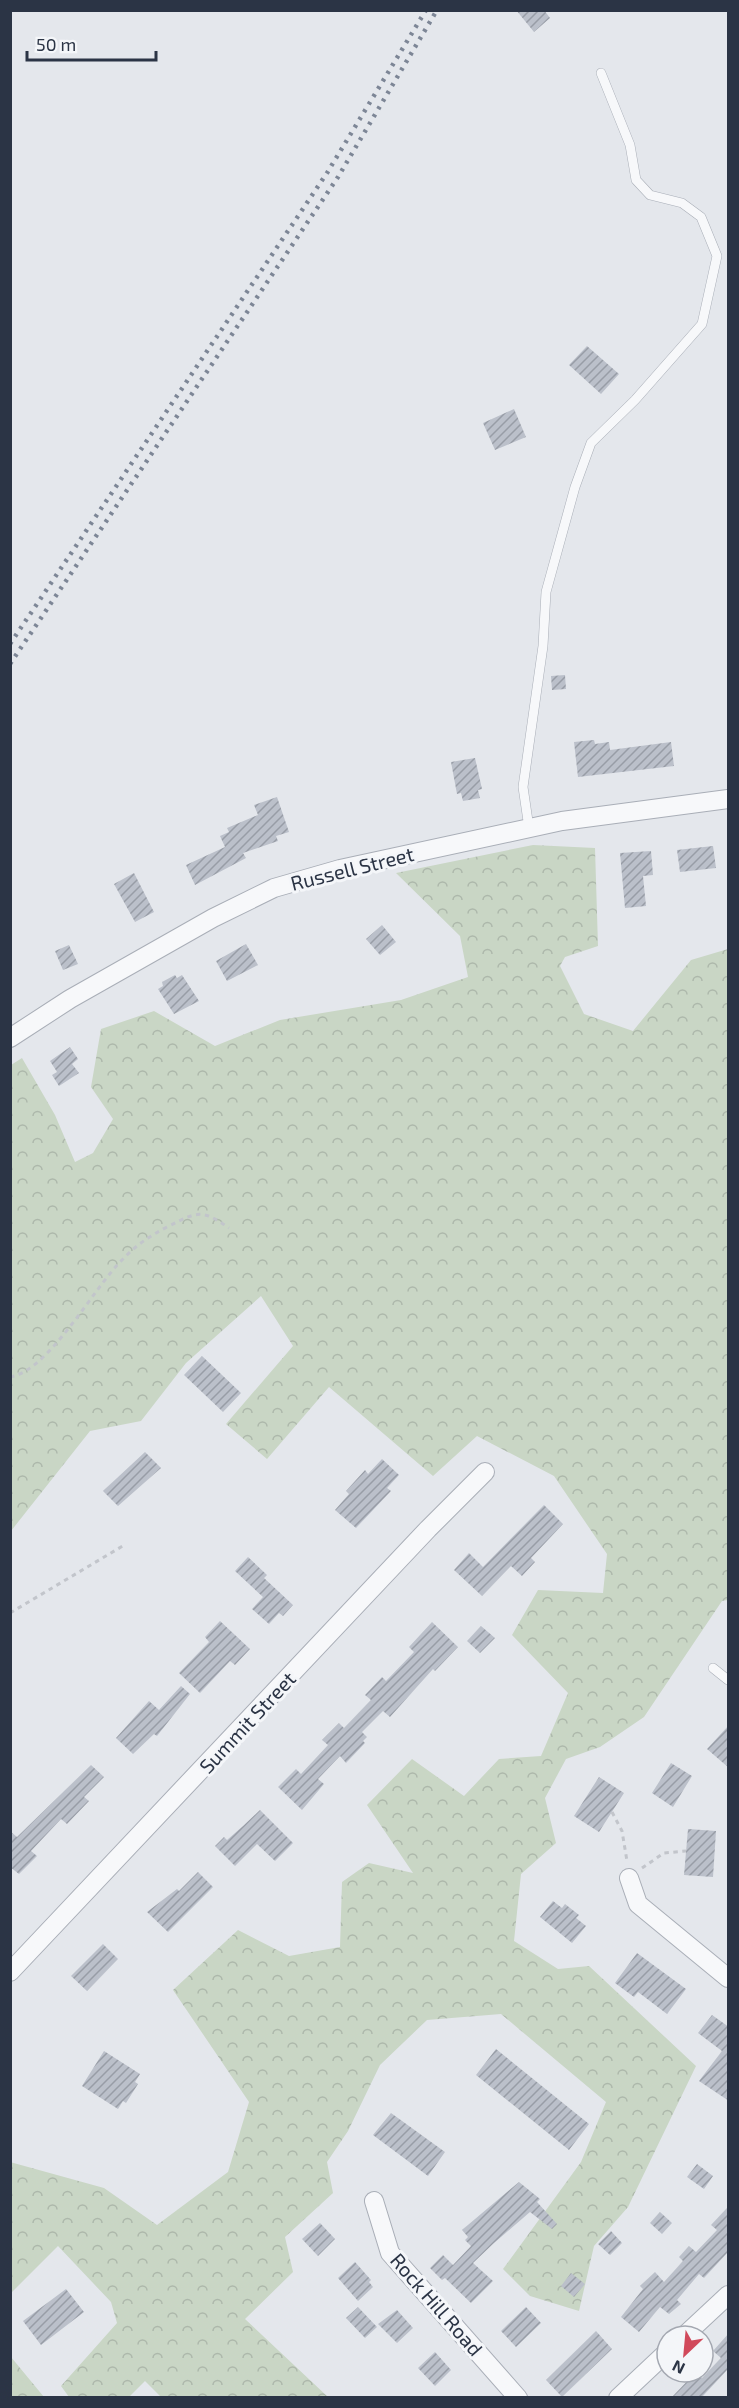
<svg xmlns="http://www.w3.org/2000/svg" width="739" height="2408" font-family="'Exo 2',sans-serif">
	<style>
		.forest { fill: url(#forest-crowns) }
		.building { fill: url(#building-hatch) }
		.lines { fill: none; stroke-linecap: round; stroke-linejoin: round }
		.lane-casing { stroke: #a9aeb7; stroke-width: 10 }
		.street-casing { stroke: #a9aeb7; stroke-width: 20 }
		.path { stroke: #c2c5cb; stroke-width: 3; stroke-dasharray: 4.5 4.5; stroke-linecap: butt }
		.lane { stroke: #f7f8fa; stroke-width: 9 }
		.street { stroke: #f7f8fa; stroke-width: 18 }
		.rail { stroke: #7d8696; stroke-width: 4.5; stroke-dasharray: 3 6; stroke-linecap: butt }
		.labels { text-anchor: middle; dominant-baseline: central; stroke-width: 6; stroke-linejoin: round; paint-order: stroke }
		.street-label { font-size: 20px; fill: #2b3445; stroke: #f4f6f9 }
	</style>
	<defs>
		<pattern id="forest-crowns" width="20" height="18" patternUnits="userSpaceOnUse" patternTransform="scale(1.5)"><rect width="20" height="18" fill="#c9d6c5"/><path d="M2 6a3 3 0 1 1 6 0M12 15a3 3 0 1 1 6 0" fill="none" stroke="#adb8ab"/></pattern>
		<pattern id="building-hatch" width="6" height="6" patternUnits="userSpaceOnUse" patternTransform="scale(1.5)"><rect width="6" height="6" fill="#bbc0ca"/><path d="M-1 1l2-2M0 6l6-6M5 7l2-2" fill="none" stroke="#989da6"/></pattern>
	</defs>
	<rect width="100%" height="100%" fill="#e4e7ec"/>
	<path class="forest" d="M533,845L595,848L598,946L565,957L560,966L584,1014L633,1031L691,960L728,949V1600L722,1601L644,1717L600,1747L566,1759L545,1798L556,1843L521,1874L514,1941L558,1969L589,1966L696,2066L628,2207L594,2246L579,2311L530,2296L503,2269L581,2162L606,2102L501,2014L427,2020L380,2065L348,2131L327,2162L333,2193L285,2237L293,2272L245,2319L328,2397H161L145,2381L129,2397H69L61,2386L117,2323L111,2302L58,2246L11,2293L10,2162L104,2188L157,2225L228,2172L249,2102L173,1990L238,1930L289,1956L340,1947L342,1882L369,1863L413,1873L367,1805L412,1759L464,1796L499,1759L541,1756L568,1693L512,1635L538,1590L603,1593L607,1554L554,1476L477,1436L433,1476L329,1387L267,1459L226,1424L293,1346L261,1296L186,1363L141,1421L90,1431L11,1531V1065L22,1058L55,1115L75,1162L93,1153L113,1119L91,1087L101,1029L154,1011L215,1046L280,1020L401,1000L468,977L460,936L396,873Z
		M11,2357L44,2397H11Z"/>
	<path class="building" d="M516,10H544L550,18L534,32Z
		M587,346L619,374L601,394L569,365Z
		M514,409L526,437L495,450L483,423Z
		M565,675L566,689L552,690L551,676Z
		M594,740L595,744L609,742L610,750L671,742L674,766L578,777L574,742Z
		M475,758L482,789L478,790L480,798L463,801L461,793L457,794L451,762Z
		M277,797L289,832L276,836L278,841L243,853L246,858L195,885L186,865L225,847L220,836L229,832L227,828L258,815L254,805Z
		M713,846L716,868L680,872L677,850Z
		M651,851L653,875L643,876L646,906L625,908L620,853Z
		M134,873L154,912L135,922L114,884Z
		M382,925L396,942L380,955L366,939Z
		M246,944L258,965L227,981L216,961Z
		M69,945L78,964L63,970L55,951Z
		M175,975L177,978L182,975L199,1001L174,1014L158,989L163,986L162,982Z
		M70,1047L78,1059L72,1064L79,1073L59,1086L52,1075L57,1072L50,1061Z
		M202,1356L241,1393L223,1412L184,1375Z
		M145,1452L161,1468L118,1506L103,1491Z
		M382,1459L399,1475L387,1488L391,1491L356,1528L335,1510L349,1494L346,1491L365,1470L368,1474Z
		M544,1505L563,1524L531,1558L535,1562L522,1576L511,1566L482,1596L454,1570L469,1553L483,1567Z
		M248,1557L267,1575L264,1578L293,1605L283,1616L279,1613L269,1624L252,1609L263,1597L235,1571Z
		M220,1621L250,1649L235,1665L230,1661L200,1693L179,1673L209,1642L205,1637Z
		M432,1622L458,1647L435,1671L433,1669L390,1717L383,1711L362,1732L367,1737L363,1741L365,1743L346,1763L340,1756L318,1779L324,1784L302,1810L278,1787L296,1769L301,1774L328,1745L322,1740L339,1723L344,1728L371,1700L365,1695L382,1677L386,1681L414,1652L409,1647Z
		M481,1626L495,1638L480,1653L467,1641Z
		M181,1686L190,1694L157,1736L154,1734L133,1754L116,1738L149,1701L159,1710Z
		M729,1725V1768L707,1749Z
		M671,1763L692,1776L673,1807L652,1793Z
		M91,1765L104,1777L84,1797L89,1801L67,1824L61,1819L31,1851L37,1856L19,1874L10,1867V1831L17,1837Z
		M599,1777L624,1793L599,1832L574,1816Z
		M260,1810L293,1843L275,1861L257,1844L235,1866L215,1846L224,1837L227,1840L243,1826Z
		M688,1829L716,1831L713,1877L684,1875Z
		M198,1872L213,1887L168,1932L147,1912L177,1889L179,1891Z
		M553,1901L562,1908L565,1904L579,1915L576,1918L586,1926L572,1943L540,1917Z
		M103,1944L118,1959L87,1991L71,1976Z
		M637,1953L686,1989L667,2014L638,1992L634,1997L615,1983Z
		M712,2015L729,2027V2101L699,2081L722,2051L698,2033Z
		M496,2049L589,2124L569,2150L476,2075Z
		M104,2051L140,2074L135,2082L138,2084L126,2103L123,2101L118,2109L82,2086Z
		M391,2113L445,2152L428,2176L373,2135Z
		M697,2164L713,2176L704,2189L687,2177Z
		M519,2182L540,2199L537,2202L557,2224L552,2229L530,2212L494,2243L473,2263L493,2281L471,2303L445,2278L442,2280L430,2268L443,2255L453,2265L471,2246L465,2240L468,2237L462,2230Z
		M729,2206V2251L704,2278L699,2274L677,2300L681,2304L669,2314L660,2307L639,2332L621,2317L643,2289L640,2286L655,2272L664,2282L683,2261L679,2257L689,2246L696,2252L717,2230L711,2225Z
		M660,2212L672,2223L662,2234L650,2223Z
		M320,2223L335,2239L318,2256L302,2239Z
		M611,2231L622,2243L610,2255L598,2244Z
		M355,2262L371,2280L369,2282L373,2287L358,2301L338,2278Z
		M571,2273L585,2284L574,2297L561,2286Z
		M66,2289L84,2312L41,2345L23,2321Z
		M358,2307L377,2327L365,2338L346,2318Z
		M526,2307L541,2323L516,2347L501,2331Z
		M397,2310L413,2328L397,2343L378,2324Z
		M596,2331L612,2349L562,2397L546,2380Z
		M729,2333V2368L702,2397H672L696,2372L702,2378L721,2358L713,2351Z
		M435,2352L451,2370L435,2386L418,2368Z"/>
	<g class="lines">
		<g class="lane-casing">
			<path id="lane" d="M529,828L523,787L543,646L546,592L575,487L591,443L635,400L702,324L717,256L701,217L682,203L650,195L636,180L630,145L601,73
				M713,1668L728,1680"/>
		</g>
		<g class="street-casing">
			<path id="street" d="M10,1038L70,999L213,918L274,888L340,869L562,821L728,799
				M629,1878L638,1904L728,1978
				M10,1972L428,1529L485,1472
				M374,2201L390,2253L518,2398
				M684,2336L728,2295
				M618,2398L667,2352"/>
		</g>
		<path class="path" d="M10,1377C49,1371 94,1287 123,1259C136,1245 150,1236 167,1227C197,1212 201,1208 229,1228
			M10,1613L126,1544
			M612,1812L622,1831L627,1861
			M642,1868L664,1853L686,1851"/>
		<use href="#lane" class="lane"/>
		<use href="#street" class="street"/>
		<path class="rail" d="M10,644L327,173L426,10
			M10,664L338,177L437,10"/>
	</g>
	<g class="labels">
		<g class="street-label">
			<text transform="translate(352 868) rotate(-14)">Russell Street</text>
			<text transform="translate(247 1722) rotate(-47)">Summit Street</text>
			<text transform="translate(437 2304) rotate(49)">Rock Hill Road</text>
		</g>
	</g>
	<rect width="739" height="2408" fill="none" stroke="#2b3445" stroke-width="24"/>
	<g transform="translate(685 2354) rotate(206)"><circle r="28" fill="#f4f6f9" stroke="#a4a8b1" stroke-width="1.5"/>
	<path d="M0-4.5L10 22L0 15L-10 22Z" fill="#d1495b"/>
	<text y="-9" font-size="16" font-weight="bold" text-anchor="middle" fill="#2b3445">N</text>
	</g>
	<path d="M27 51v9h129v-9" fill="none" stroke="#2b3445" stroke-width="3"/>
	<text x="36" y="51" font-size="18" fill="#2b3445" stroke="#f4f6f9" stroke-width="4.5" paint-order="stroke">50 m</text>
</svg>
